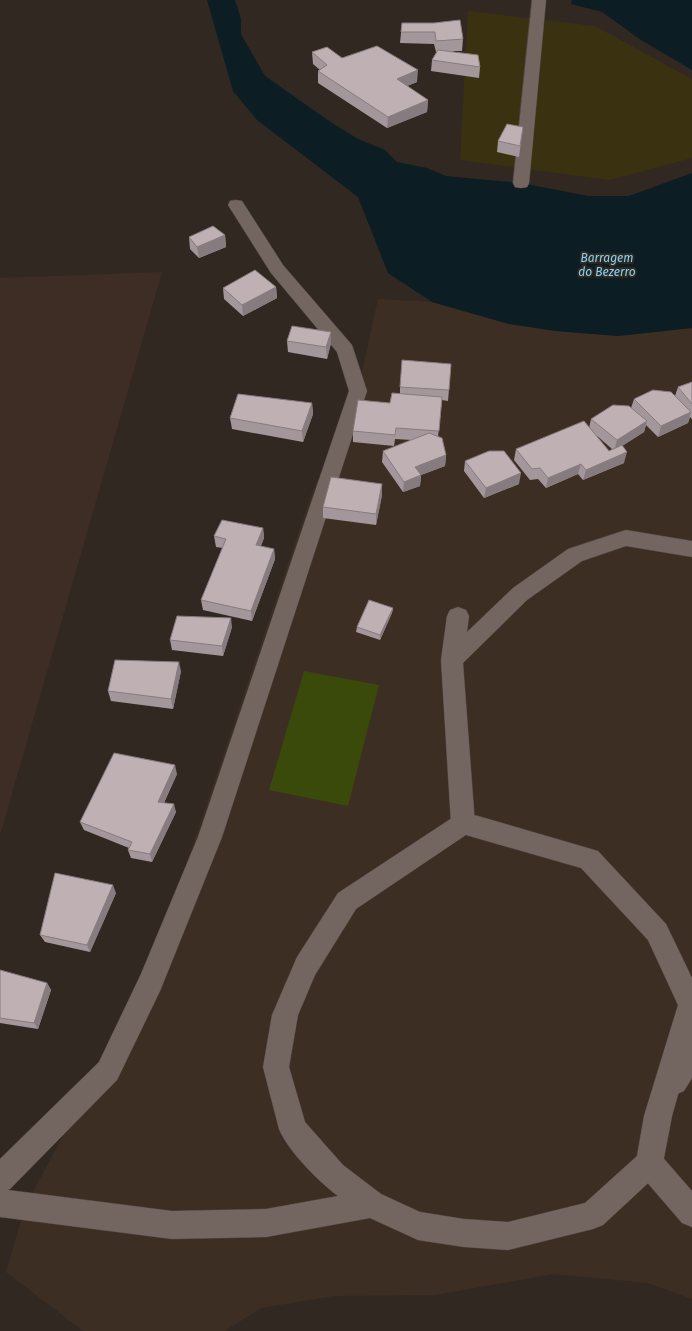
<svg xmlns="http://www.w3.org/2000/svg" width="692" height="1331" font-family="'Fira Sans',sans-serif">
	<style>
		.commercial { fill: #3d2e23 }
		.built { fill: #3e2d25 }
		.green { fill: #3a4a0a }
		.sand { fill: #3a3111 }
		.water { fill: #0c1d23 }
		.lines { fill: none; stroke-linecap: round; stroke-linejoin: round }
		.minor-casing { stroke: #4f4541; stroke-width: 1 }
		.tertiary-casing { stroke: #4f4541; stroke-width: 1 }
		.minor { fill: #736660; fill-rule: evenodd }
		.tertiary { fill: #736660; fill-rule: evenodd }
		.wall { fill: #a4979b; fill-rule: evenodd }
		.shaded-wall { fill: #867b7e }
		.building { fill: #bfb0b4; stroke: #867b7e }
		.labels { text-anchor: middle; dominant-baseline: central; stroke-width: 4; stroke-linejoin: round; paint-order: stroke }
		.far-water-label { font-size: 12px; font-style: italic; fill: #81d6f7; stroke: #322822 }
	</style>
	<rect width="100%" height="100%" fill="#322822"/>
	<path class="commercial" d="M378,299L432,302L509,324L556,331L618,336L692,328V1299L648,1283L553,1274L435,1295L334,1296L261,1308L225,1331H83L6,1272L25,1207L109,1049L185,868L312,493L358,391Z"/>
	<path class="built" d="M162,272L0,835V278Z"/>
	<path class="green" d="M304,671L379,685L348,806L269,790Z"/>
	<path class="sand" d="M468,11L595,26L692,79V158L609,180L460,160Z"/>
	<path class="water" d="M207,0H235L241,19V34L265,76L332,123L358,139L385,150L397,162L427,168L446,176L521,183L588,196H629L692,173V328L618,336L556,331L509,324L432,302L388,273L358,197L257,120L233,91Z
		M572,0H692V70L641,40L602,12L571,4Z"/>
	<g class="lines">
		<g class="minor-casing">
			<path id="minor" d="M532,0H546L529,183L527,187L521,188L515,187L513,183Z
				M236,200L242,201L283,265L352,345L367,391L222,837L160,991L117,1080L10,1189L0,1193V1159L99,1062L141,974L198,837L349,391L337,352L271,273L228,205L230,201Z
				M626,530L692,541V557L626,546L582,561L527,600L463,663L475,824L471,832L463,835L455,832L451,824L441,660L447,616L450,610L458,607L466,610L469,616L467,632L513,588L568,549Z
				M692,1039V1078L684,1091L675,1095L666,1091L662,1082L683,1043Z
				M649,1149L659,1153L692,1191V1227L682,1223L639,1173L635,1163L639,1153Z"/>
		</g>
		<g class="tertiary-casing">
			<path id="tertiary" d="M463,813L478,816L598,851L666,924L692,978V1045L672,1116L663,1163L659,1173L603,1225L593,1229L508,1250L464,1247L418,1240L370,1218L266,1237L172,1239L0,1217V1189L172,1211L266,1209L338,1196C319,1182 288,1151 279,1129L263,1067L272,1015L297,957L338,893L455,816ZM466,835L581,868L648,940L678,1005L644,1116L637,1156L585,1203L508,1222L464,1219L420,1212L381,1194L343,1165L305,1122L289,1067L298,1015L315,975L356,909Z"/>
		</g>
		<use href="#minor" class="minor"/>
		<use href="#tertiary" class="tertiary"/>
	</g>
	<path class="wall" d="M402,23L463,39L462,51H452L480,67L479,78L431,71L432,60L437,52H436L434,44L400,43Z
		M312,52L342,58L417,82L407,86L428,100L427,112L387,128L318,83V71L320,70L313,64Z
		M523,127L519,157L497,152L498,141Z
		M225,235L226,247L199,258L190,249L189,237Z
		M276,287L277,298L243,316L224,299L223,288Z
		M287,341L331,343L327,359L288,352Z
		M451,364L448,401L442,400L438,437L446,455L445,466L421,475L420,486L403,492L382,462L383,451L412,440L395,439L394,446L353,442V431L390,403L400,394V387Z
		M692,382V419L690,417L688,423L658,437L646,425L644,432L622,446L624,463L583,480L578,474L546,488L538,479L530,480L514,460L516,449L589,428L591,419L631,408L634,399L675,396L678,387ZM596,435L612,449L609,451Z
		M312,403L313,414L303,442L232,429L230,418Z
		M465,461L519,484L484,498L464,471Z
		M382,484V495L376,525L323,518V507Z
		M263,528L264,538L261,546L274,549L275,559L252,621L203,610L201,600L223,548L216,547L214,536Z
		M393,608L392,613L380,640L356,632L357,627Z
		M232,627L223,656L172,650L170,640Z
		M181,671L173,709L111,701L108,691Z
		M177,774L164,803L176,812L152,862L131,858L128,850L129,848L84,830L80,822Z
		M116,893L90,952L45,942L40,935Z
		M0,971L47,983L51,990L38,1029L0,1023Z"/>
	<path class="shaded-wall" d="M418,70L417,82L397,90V79Z
		M428,100L427,112L387,128L388,117Z
		M225,235L226,247L199,258L197,247Z
		M276,287L277,298L243,316L242,305Z
		M331,332V343L327,359L326,347Z
		M312,403L313,414L303,442L302,431Z
		M691,412L688,423L658,437L661,426Z
		M647,421L644,432L614,451L617,440Z
		M627,452L624,463L583,480L586,470Z
		M446,455L445,466L421,475L420,486L403,492L404,482L415,467Z
		M581,464L578,474L546,488L548,478Z
		M521,473L519,484L484,498L486,488Z
		M382,484V495L376,525V514Z
		M263,528L264,538L257,555L256,545Z
		M274,549L275,559L252,621L251,611Z
		M393,608L392,613L380,640V635Z
		M231,618L232,627L223,656L222,646Z
		M179,662L181,671L173,709L171,699Z
		M175,765L177,774L160,810L158,802Z
		M174,804L176,812L152,862L150,854Z
		M113,885L116,893L90,952L87,945Z
		M47,983L51,990L38,1029L34,1023Z"/>
	<path class="building" d="M460,20L463,39L436,41L435,32H401L402,23H434Z
		M377,46L418,70L397,79L428,100L388,117L318,71L327,65L312,52L327,47L342,58Z
		M438,50L478,55L480,67L432,60Z
		M507,124L523,127L520,146L498,141Z
		M213,226L225,235L197,247L189,237Z
		M255,270L276,287L242,305L223,288Z
		M292,326L331,332L326,347L287,341Z
		M402,360L451,364L449,390L400,387Z
		M692,382V404L678,387Z
		M653,390L671,392L691,412L661,426L634,399Z
		M392,393L442,397L439,431L396,428L395,435L353,431L358,400L390,403Z
		M238,394L312,403L302,431L230,418Z
		M613,405L629,406L647,421L617,440L591,419Z
		M584,421L609,451L622,445L627,452L586,470L581,464L548,478L540,468L532,469L516,449Z
		M429,433L442,438L446,455L415,467L421,475L404,482L383,451Z
		M489,451H504L521,473L486,488L465,461Z
		M331,477L382,484L376,514L323,507Z
		M222,520L263,528L256,545L274,549L251,611L201,600L226,539L214,536Z
		M369,600L393,608L380,635L357,627Z
		M177,616L231,618L222,646L170,640Z
		M115,660L179,662L171,699L108,691Z
		M114,753L175,765L158,802L174,804L150,854L128,850L132,842L80,822Z
		M55,873L113,885L87,945L40,935Z
		M0,970L47,983L34,1023L0,1018Z"/>
	<g class="labels">
		<g class="far-water-label">
			<text x="607" y="258">Barragem<tspan x="607" dy="14">do Bezerro</tspan></text>
		</g>
	</g>
</svg>
